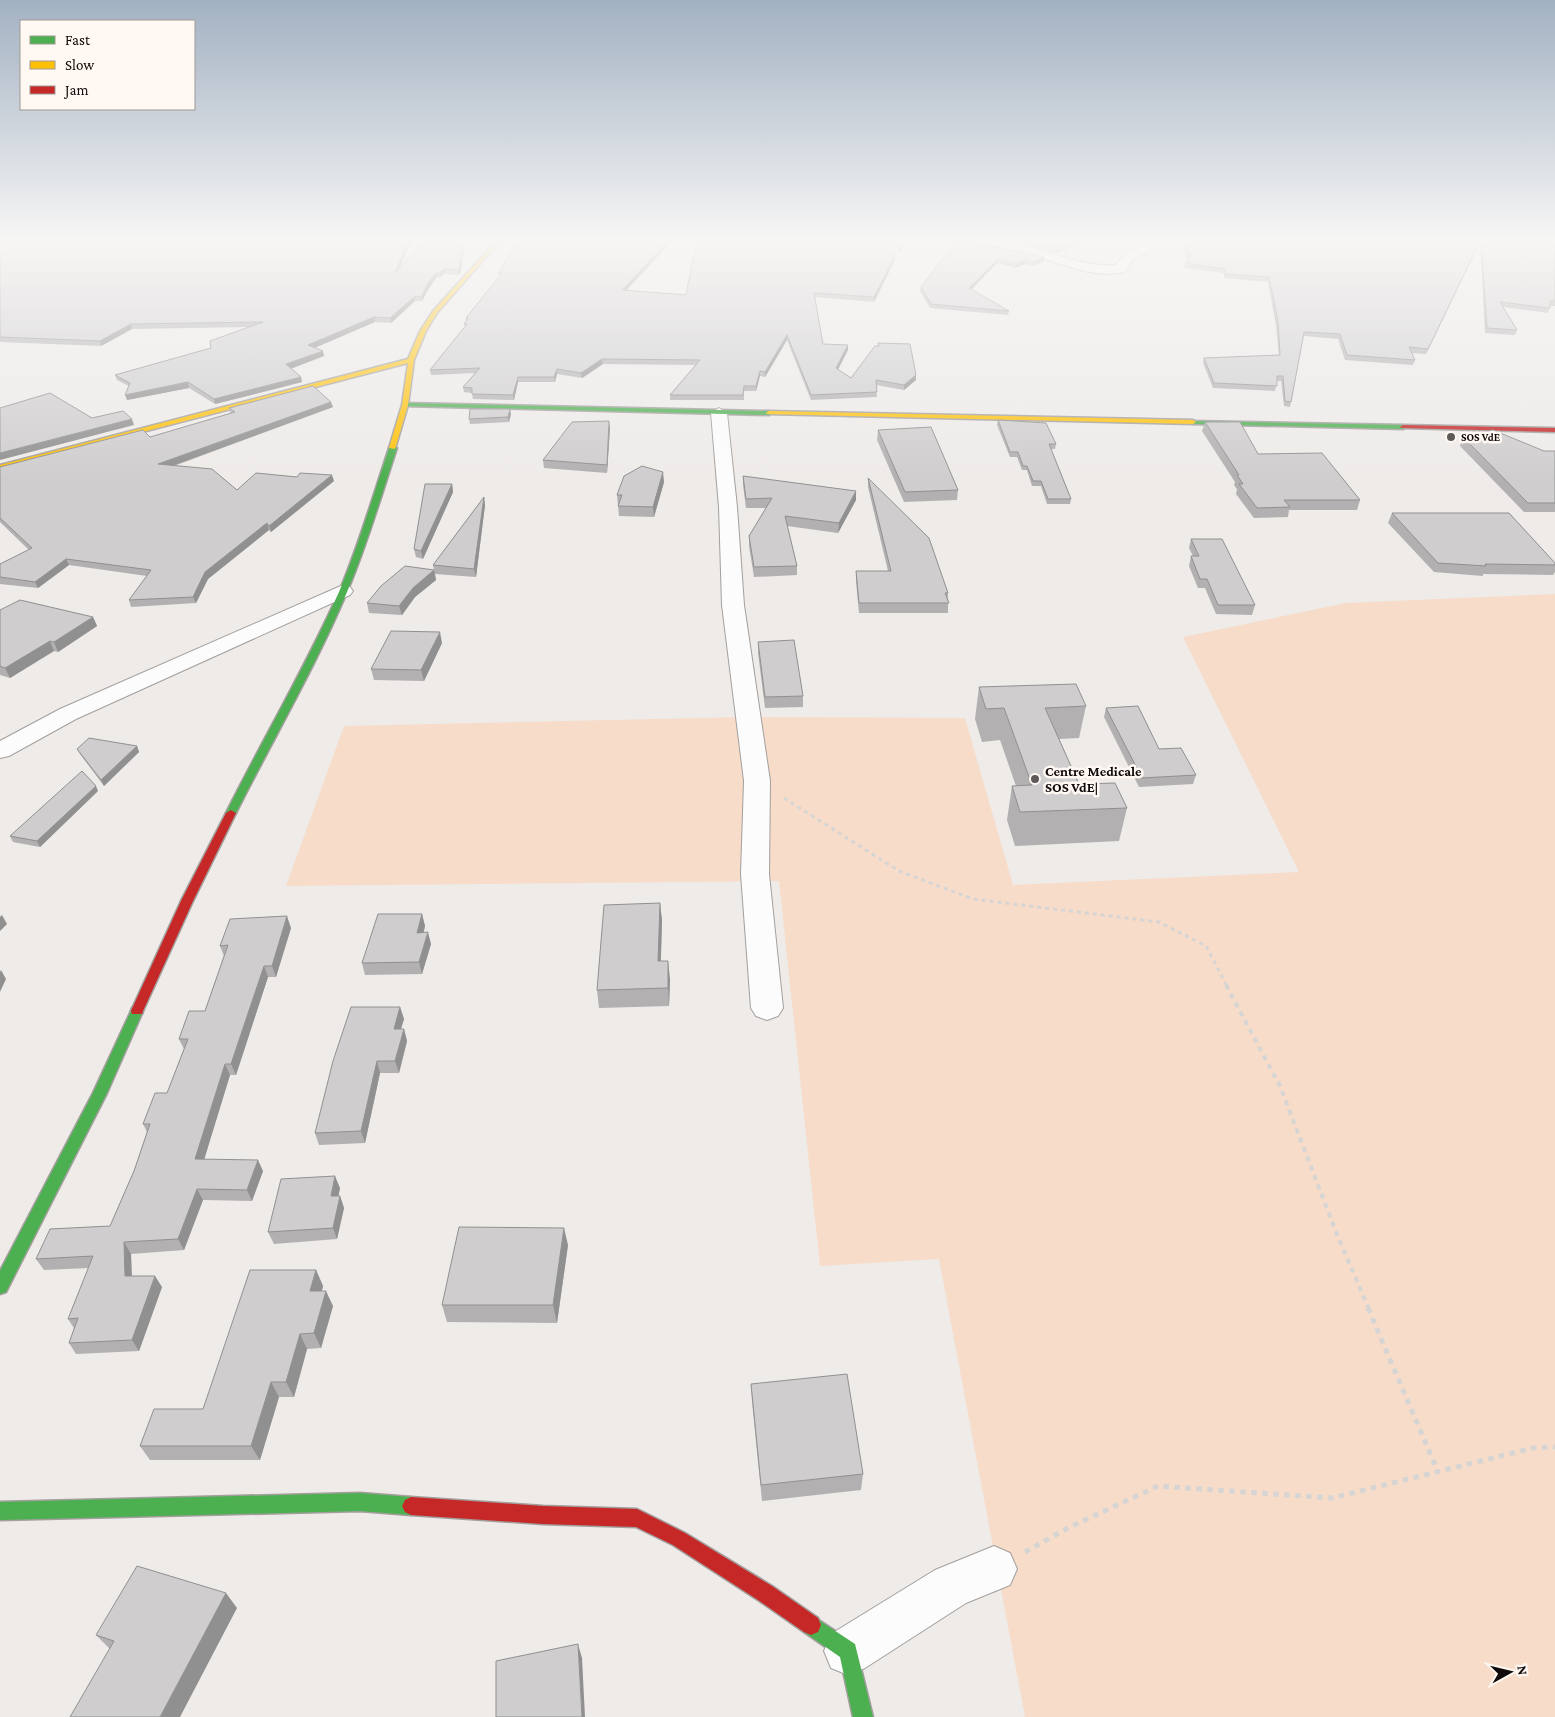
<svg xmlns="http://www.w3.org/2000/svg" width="1555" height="1717" font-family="'Crimson Pro',serif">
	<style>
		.green { fill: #f7dcc9 }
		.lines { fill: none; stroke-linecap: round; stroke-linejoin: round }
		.street-casing { stroke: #a29f9d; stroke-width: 2 }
		.fast-casing { stroke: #a29f9d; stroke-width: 3 }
		.slow-casing { stroke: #a29f9d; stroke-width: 3 }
		.jam-casing { stroke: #a29f9d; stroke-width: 3 }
		.path-far2 { stroke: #d6d5d4; stroke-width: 3; stroke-dasharray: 4 4; stroke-linecap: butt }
		.path-far1 { stroke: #d6d5d4; stroke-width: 4; stroke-dasharray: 5 5; stroke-linecap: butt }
		.path { stroke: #d6d5d4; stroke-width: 5; stroke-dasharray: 5.5 5.5; stroke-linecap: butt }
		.street { fill: #fcfcfc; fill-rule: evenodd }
		.fast { fill: #4caf50; fill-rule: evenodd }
		.slow { fill: #ffc107; fill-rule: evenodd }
		.jam { fill: #c62828; fill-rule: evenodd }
		.wall { fill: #b2b0b1 }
		.shaded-wall { fill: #919090 }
		.building { fill: #cfcdce; stroke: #919090 }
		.poi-dot { fill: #5c5958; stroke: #fff8f3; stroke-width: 2 }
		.labels { text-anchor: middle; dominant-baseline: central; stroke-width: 5; stroke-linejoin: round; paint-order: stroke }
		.far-poi-label { font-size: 11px; font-weight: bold; fill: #0e0b0a; stroke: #fff8f3; text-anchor: start }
		.poi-label { font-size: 14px; font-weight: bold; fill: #0e0b0a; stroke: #fff8f3; text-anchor: start }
	</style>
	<rect width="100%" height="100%" fill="#eeebe9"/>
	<path class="green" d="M1555,594V1717H1025L939,1259L820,1266L779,881L286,886L344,726L747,717L965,718L1013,885L1299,872L1183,637L1346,603Z"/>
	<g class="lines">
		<g class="street-casing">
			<path id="street" d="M956,239C983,237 1014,242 1040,250C1066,257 1089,267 1116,265L1126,252L1141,246L1148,239H1161L1149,252L1134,258L1125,272C1090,280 1056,260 1023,253C1003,248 982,246 962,243Z
				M719,408L727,413L737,507L744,605L770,781L769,874L783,1008L778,1016L767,1020L756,1016L751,1008L741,874L744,781L722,605L719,507L711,413Z
				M343,585L350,587L353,591L350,595L76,719L9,756L0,758V741L60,709Z
				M994,1546L1010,1553L1017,1569L1010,1585L966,1603L865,1668L848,1675L831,1668L824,1651L831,1634L935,1570Z"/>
		</g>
		<g class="fast-casing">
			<path id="fast" d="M405,403L769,411L772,413L769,415L403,406V404Z
				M1191,421L1403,425L1406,427L1403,429L1193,424L1191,423Z
				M393,446L397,448C381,496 367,545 347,592C315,668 273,739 236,813L231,816L227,815L226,813C263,739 305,668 339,592C359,545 373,496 389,448Z
				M137,1006L142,1008L143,1011L107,1093L6,1292L0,1294V1271L93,1093L131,1011L132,1008Z
				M360,1493L411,1497L417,1500L420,1506L417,1512L411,1515L360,1511L0,1520V1502Z
				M811,1615L855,1644L873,1717H853L840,1657L804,1632L801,1625L804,1618Z"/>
		</g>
		<g class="slow-casing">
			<path id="slow" d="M498,239H502L437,313L426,331L414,360L408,405L395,449L389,448L402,405L408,363L0,469V465L408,359L420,331L433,311Z
				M769,411L1193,420L1196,422L1193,424L767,414L766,413Z"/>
		</g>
		<g class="jam-casing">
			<path id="jam" d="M1403,425L1555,428V432L1401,428L1400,427Z
				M231,810L236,813L193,901L143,1011L142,1014H132L131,1011L181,901L226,813Z
				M411,1497L543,1506L637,1509L685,1533L772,1586L818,1618L821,1625L818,1632L811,1635L804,1632L758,1600L673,1545L636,1527L543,1524L411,1515L405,1512L402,1506L405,1500Z"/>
		</g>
		<path class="path-far2" d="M784,798L899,871L973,899L1159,922L1206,946L1227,986"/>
		<path class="path-far1" d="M1226,985L1280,1086L1338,1237L1369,1309"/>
		<path class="path" d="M1368,1308L1438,1472
			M1025,1552L1068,1528L1158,1486L1332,1498L1533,1448L1555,1447"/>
		<use href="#street" class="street"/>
		<use href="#fast" class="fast"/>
		<use href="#slow" class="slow"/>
		<use href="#jam" class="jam"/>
	</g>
	<path class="wall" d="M0,239H412L400,267L426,239L461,272L458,275L444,274L441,277H437L429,288L422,301H415L391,323L375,322L315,348L324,356L291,368L301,377L302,382L215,404L189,388L127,400L129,386L117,380L115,375L211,348L249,327L132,329L101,346L0,342Z
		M517,239H674L626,290L686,295L697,239H906L899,253L893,241L895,260L874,302L815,297L823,344L848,350L838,370L851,378L878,346V343L916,375V380L904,390L876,385L877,397L811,400L787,340L765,377L760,376L756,391H744V400H670V395L696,365L603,364L582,378L557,374L555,382H518L514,400L473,399L472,393L464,392L463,387L475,373L431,375L430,370L465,327L464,324L466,321V318L500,277L499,273Z
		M958,239L1044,261L1034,266L1025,264L1015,268L997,263L971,290L1009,311L1008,315L930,308L920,291L921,287Z
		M984,239H1087L1058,253L1009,241Z
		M1183,239H1555V306H1550L1548,313L1503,307L1517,330L1515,335L1485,333L1480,243L1426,354L1411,353L1415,360L1413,365L1345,360L1338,339L1304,336L1290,407L1284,406L1281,381H1277L1275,391L1213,388L1203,363L1204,358L1279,355L1276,326L1268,282L1224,278V273L1184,268L1185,263L1189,259L1186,258Z
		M333,407L174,466L237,490L334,481L271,532L269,530L208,579L196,603L131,607L129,600L147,576L69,565L38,588L0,584V564L29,550L0,522V467L150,437L230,413L229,408Z
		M511,414L509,422L470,424L469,419Z
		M998,420L1056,444L1055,449H1051L1071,499L1070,504H1047L1041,486H1032L1027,470H1022L1017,457H1010L997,425Z
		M1205,422L1258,454L1360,500L1357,510H1289L1288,517L1254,518L1236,494L1237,489L1234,485L1235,482L1202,431Z
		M610,428L607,473L544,468L543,460Z
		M878,430L958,490L957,500L904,502L877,440Z
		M1463,437L1544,451H1555V512H1524L1460,446Z
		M743,476L856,500L838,533L787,526L797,566V575L754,577L749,546V536L767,508H746L743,485Z
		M868,478L948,593V613H859L856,581V571H888L868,487Z
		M664,482L654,517L619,516L617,495Z
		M452,484L453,492L423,559L416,557L414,549Z
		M484,497L485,505L476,577L435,574L436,580L415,597L402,615L369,613L367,603L434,570L433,565Z
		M1392,513L1555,563V572L1553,575L1483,574V576L1434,572L1388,523Z
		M1191,539L1255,605L1252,615L1216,614L1205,588H1198L1189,566L1191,556H1193L1189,548Z
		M0,610L93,617L97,626L58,652L54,651L10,678L0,675Z
		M758,642L803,696V707L765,708L758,653Z
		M442,643L424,681L374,680L371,669Z
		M979,687L1086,706L1079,738L1059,739L1079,784L1127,808L1119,841L1015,846L1007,820L1012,786H1016L1000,740L982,742L975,719Z
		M1106,708L1159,749L1196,775L1193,784L1139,787L1104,717Z
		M137,746L139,752L104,786L80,754L77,749Z
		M98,791L40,847L13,842L10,836Z
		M660,903L662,921L661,961L670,979L669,1006L599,1008L597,990Z
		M422,914L425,926L424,932L431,944L422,974L365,975L362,963Z
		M291,928L276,977H268L236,1075H230L204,1159L263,1171L252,1201L203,1200L184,1250L131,1254L132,1276L162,1287L139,1351L76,1354L69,1343L74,1328L68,1319L89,1268L44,1270L36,1259L110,1226L134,1171L147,1132L143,1124L167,1093L184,1049L179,1039L205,1011L224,956L220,946Z
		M400,1007L404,1019L401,1029H404L407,1041L399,1073H380L365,1143L319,1145L315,1133Z
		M340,1188L338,1196H340L344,1208L337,1239L274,1244L268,1232Z
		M568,1245L557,1323L447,1322L442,1305Z
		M316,1270L323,1286L322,1291L333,1306L321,1348L307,1349L294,1397H279L260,1460H150L140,1446L203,1409Z
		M751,1384L863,1474L861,1490L762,1501L752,1401Z
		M237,1608L110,1649L96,1635Z"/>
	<path class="shaded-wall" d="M409,239H412L396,277L395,273Z
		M464,239H465L461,272L458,275V270Z
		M670,239H674L623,294L622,290Z
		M904,239H906L899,253V248Z
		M1079,239H1087L1058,253L1059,249Z
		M1481,239L1480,243L1426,354L1428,349Z
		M895,256V260L874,302V297Z
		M1044,257V261L1034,266V262Z
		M998,259L997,263L969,292V288Z
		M1025,260V264L1015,268L1016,264Z
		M444,269V274L441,277L440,273Z
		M436,273L437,277L429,288L422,301V296L428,283Z
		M414,297L415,301L391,323L390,318Z
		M374,317L375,322L309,350L308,345Z
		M131,324L132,329L101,346L100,341Z
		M787,335V340L765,377V372Z
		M848,345V350L836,373V368Z
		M323,351L324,356L288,370L286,364Z
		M602,359L603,364L582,378L581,373Z
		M557,369V374L555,382L554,377Z
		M760,371V376L756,391V386Z
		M916,375V380L904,390V385Z
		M301,377L302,382L215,404L214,399Z
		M518,377V382L514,400L513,395Z
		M188,382L189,388L127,400L125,395Z
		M331,402L333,407L161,470L158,464Z
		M510,409L511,414L509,422L508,417Z
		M132,419L134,425L0,460V453Z
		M609,421L610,428L607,473V465Z
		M663,472L664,482L654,517L653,507Z
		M332,475L334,481L271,532L269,526Z
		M452,484L453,492L423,559L421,551Z
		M856,491V500L838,533L839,523Z
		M484,497L485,505L476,577L474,569Z
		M267,523L269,530L208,579L196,603L193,597L205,572Z
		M66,559L69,565L38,588L35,582Z
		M434,570L436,580L415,597L402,615L399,606L413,588Z
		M93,617L97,626L58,652L54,642Z
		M440,632L442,643L424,681L421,670Z
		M50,641L54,651L10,678L5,668Z
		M137,746L139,752L104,786L101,780Z
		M96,786L98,791L40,847L37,841Z
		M660,903L662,921L660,979L658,961Z
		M422,914L425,926L420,945L417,933Z
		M2,915L7,924L0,931V917Z
		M287,916L291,928L276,977L272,966Z
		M428,932L431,944L422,974L419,962Z
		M668,961L670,979L669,1006L668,988Z
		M264,966L268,977L236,1075L231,1064Z
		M1,970L6,979L0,992V972Z
		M400,1007L404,1019L397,1041L394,1029Z
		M404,1029L407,1041L399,1073L395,1061Z
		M377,1061L380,1073L365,1143L361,1131Z
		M225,1064L230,1075L201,1170L195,1159Z
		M258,1160L263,1171L252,1201L247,1190Z
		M335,1176L340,1188L336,1208L331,1196Z
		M197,1189L203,1200L184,1250L178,1239Z
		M340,1196L344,1208L337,1239L333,1228Z
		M564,1228L568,1245L557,1323L553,1305Z
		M124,1242L131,1254L132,1287L125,1276Z
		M316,1270L323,1286L317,1306L310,1291Z
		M155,1276L162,1287L139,1351L132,1340Z
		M326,1291L333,1306L321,1348L314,1333Z
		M300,1334L307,1349L294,1397L286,1382Z
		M271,1382L279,1397L260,1460L251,1446Z
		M226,1593L237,1608L180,1717H160Z
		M578,1644L582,1658L585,1717H582Z"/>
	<path class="building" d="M0,239H409L395,273L426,239H464L460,267L458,270L444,269L440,273H436L428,283L422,296L414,297L390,318L374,317L308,345L323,351L286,364L301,377L214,399L188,382L125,395L130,383L115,375L211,348L210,341L263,322L131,324L100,341L0,337Z
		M517,239H670L622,290L686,295L697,239H892L895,256L874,297L814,293L823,344L848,345L836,368L851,378L875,346H879L878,343L910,344L916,375L904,385L876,380L877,392L811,395L787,335L765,372L760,371L756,386H744L743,395H670L700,360L602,359L581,373L557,369L554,377H518L513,395L472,394V388L463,387L480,368L430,370L467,324H464L468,318H466L502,273H499Z
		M894,239H904L899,248Z
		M958,239H959L1044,257L1034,262L1025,260L1016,264L998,259L969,288L1009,311L931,304L921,287Z
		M1018,239H1079L1059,249Z
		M1184,239H1555V301H1550V308L1500,302L1517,330L1487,328L1481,239L1428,349L1409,347L1415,360L1347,355L1340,334L1304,332L1291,402L1285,401L1283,376H1277V386L1214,383L1204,358L1280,355L1278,321L1269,277L1224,274L1225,269L1185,263L1192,255L1187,254Z
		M313,386L331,402L158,464L212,469L237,490L256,473L297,477L300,473L332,475L269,526L267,523L205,572L193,597L129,600L151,570L66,559L35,582L0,577V564L32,548L0,518V467L143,430L150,437L235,412L229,408Z
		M50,393L92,418L123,411L132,419L0,453V408Z
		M470,409H510L508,417L469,419Z
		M998,420L1046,423L1056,444H1049L1071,499H1048L1041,481H1033L1027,466H1023L1018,452H1010Z
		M609,421L607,465L543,460L572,422Z
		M1205,422H1240L1258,454L1322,453L1360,500H1284L1290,507L1257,508L1239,484H1243L1237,475H1239Z
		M931,427L958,490L905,492L878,430Z
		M1493,430L1544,451H1555V503H1528L1463,437Z
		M642,466L663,472L653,507L618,506L622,495H617L624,476Z
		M743,476L856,491L839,523L785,516L797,566L754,567L749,536L772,498L746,499Z
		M868,478L929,538L948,593H945L949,603H859L856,571H891Z
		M425,484H452L421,551L414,549Z
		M484,497L474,569L433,565Z
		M1392,513H1509L1555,563V565L1485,564L1486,566L1438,563Z
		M1191,539H1222L1255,605H1218L1207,579H1200L1191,556H1199Z
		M405,566L434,570L413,588L399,606L367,603L381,586Z
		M20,600L93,617L54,642L50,641L5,668L0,666V610Z
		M391,631L440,632L421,670L371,669Z
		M794,640L803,696L765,697L758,642Z
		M1076,684L1086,706L1045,708L1079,784L1115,783L1127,808L1020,812L1012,786L1032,785L1004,708L986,709L979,687Z
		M1138,706L1159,749L1181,748L1196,775L1142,778L1106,708Z
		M89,738L137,746L101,780L77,749Z
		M82,771L96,786L37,841L10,836Z
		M660,903L658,961H668V988L597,990L604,905Z
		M378,914H422L417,933L428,932L419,962L362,963Z
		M287,916L272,966H264L231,1064H225L195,1159L258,1160L247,1190L197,1189L178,1239L124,1242L125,1276H155L132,1340L69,1343L78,1318L68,1319L93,1256L36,1259L50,1229L110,1226L134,1171L150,1124H143L155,1093H167L188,1039H179L189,1011H205L228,945L220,946L230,919Z
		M351,1007H400L394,1029H404L395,1061H377L361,1131L315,1133L333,1061Z
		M335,1176L331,1196H340L333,1228L268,1232L281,1179Z
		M459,1227L564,1228L553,1305H442Z
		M250,1270H316L310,1291H326L314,1333L300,1334L286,1382H271L251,1446H140L154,1409H203Z
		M847,1374L863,1474L761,1485L751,1384Z
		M137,1566L226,1593L160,1717H70L114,1641L96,1635Z
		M578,1644L582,1717H496V1661Z"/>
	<linearGradient id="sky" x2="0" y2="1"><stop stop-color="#a2b1c2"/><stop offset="0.5" stop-color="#f7f6f5"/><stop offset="1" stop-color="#f7f6f5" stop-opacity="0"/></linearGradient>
	<rect width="1555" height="479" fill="url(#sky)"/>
	<g class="poi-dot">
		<circle cx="1451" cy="437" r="5"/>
		<circle cx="1035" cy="779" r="5"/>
	</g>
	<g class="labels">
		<g class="far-poi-label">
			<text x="1461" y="437">SOS VdE</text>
		</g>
		<g class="poi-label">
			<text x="1045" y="771">Centre Medicale<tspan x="1045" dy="16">SOS VdE|</tspan></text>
		</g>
	</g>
	<rect x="20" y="20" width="175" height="90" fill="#fff8f3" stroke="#9f9996"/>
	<rect x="30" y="36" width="25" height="8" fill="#4caf50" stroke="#9f9996"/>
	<text x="65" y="45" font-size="15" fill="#0e0b0a">Fast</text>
	<rect x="30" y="61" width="25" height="8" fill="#ffc107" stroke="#9f9996"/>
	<text x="65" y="70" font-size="15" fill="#0e0b0a">Slow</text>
	<rect x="30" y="86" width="25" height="8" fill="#c62828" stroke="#9f9996"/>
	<text x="65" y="95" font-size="15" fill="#0e0b0a">Jam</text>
	<g transform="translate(1510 1672) rotate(82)" stroke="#fff8f3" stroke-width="4" paint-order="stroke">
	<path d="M0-4L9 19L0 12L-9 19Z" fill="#0e0b0a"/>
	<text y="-8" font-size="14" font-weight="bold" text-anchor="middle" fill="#0e0b0a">N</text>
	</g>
</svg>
